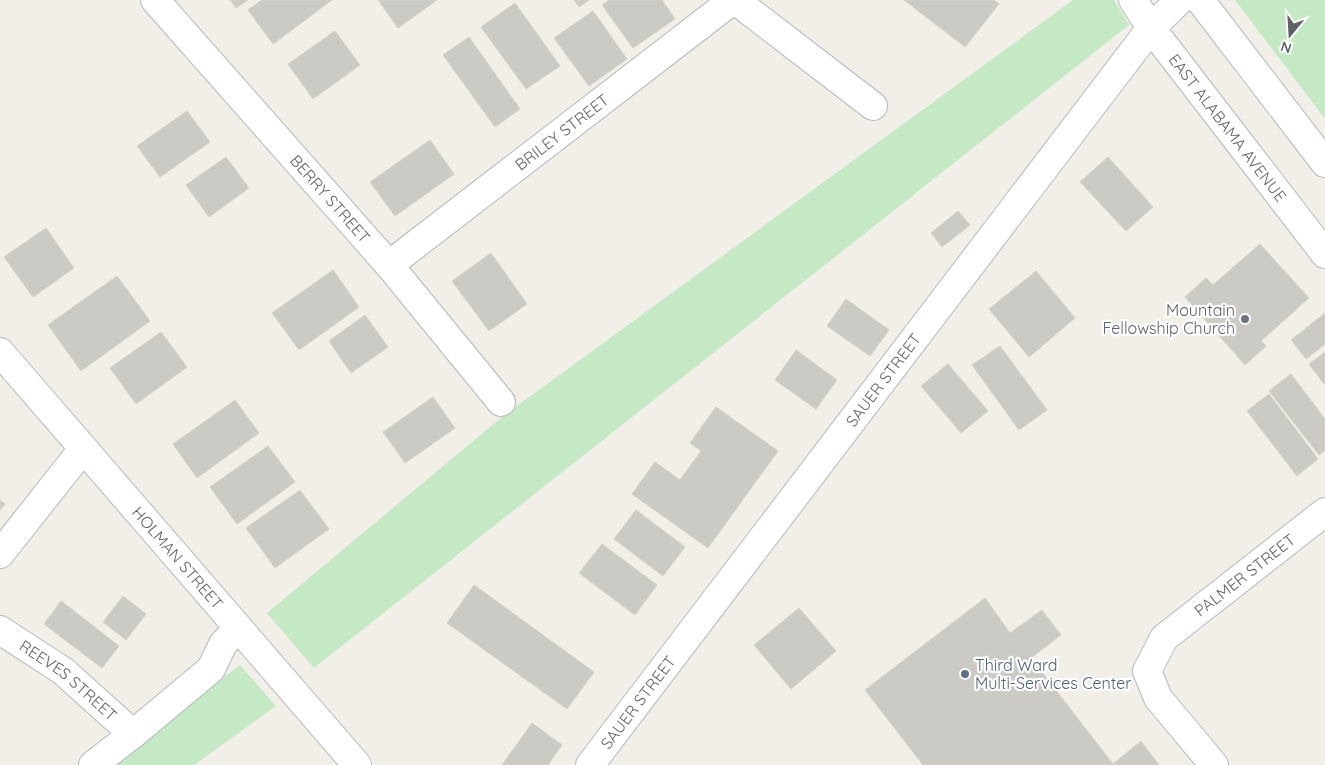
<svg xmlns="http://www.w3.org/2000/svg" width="1325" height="765" font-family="Quicksand,sans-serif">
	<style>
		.green { fill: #c5e8c5 }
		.building { fill: #cccac5; stroke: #d6d1c6 }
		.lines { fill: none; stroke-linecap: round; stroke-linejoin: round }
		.minor-casing { stroke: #b5b8bc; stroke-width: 30 }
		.minor { stroke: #fff; stroke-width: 28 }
		.worship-dot { fill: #6b7280; stroke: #fff; stroke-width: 2 }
		.service-dot { fill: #5c6f8a; stroke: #fff; stroke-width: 2 }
		.labels { text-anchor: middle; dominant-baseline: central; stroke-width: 4.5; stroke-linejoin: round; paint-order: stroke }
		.street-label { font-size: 16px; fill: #5f6368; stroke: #fff }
		.worship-label { font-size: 16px; fill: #5b616d; stroke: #fff; text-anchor: end }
		.service-label { font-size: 16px; fill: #4e5e75; stroke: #fff; text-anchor: start }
	</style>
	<rect width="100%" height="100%" fill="#f1efe8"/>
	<path class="green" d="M1073,0H1114L1129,25L314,668L267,613L502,417Z
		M1235,0H1325V119Z
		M240,665L276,706L194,765H109Z"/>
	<path class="building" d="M230,0H248L236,8Z
		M262,0H332L273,44L248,10Z
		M378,0H437L398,28Z
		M574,0H589L579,7Z
		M609,0H662L675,19L633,48L602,5Z
		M904,0H994L999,4L965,47Z
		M515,3L560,66L526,89L481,27Z
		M593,11L627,59L589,86L554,38Z
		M335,31L360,65L313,99L288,64Z
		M469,37L520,109L495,127L443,55Z
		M187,111L210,142L160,177L137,146Z
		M430,140L454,174L395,216L370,182Z
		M226,157L249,188L209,217L186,185Z
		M1108,157L1153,207L1126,231L1080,182Z
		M958,211L970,225L942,247L931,233Z
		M46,228L74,268L33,297L4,257Z
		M1260,244L1309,298L1261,341L1266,346L1245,365L1185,297L1206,278L1213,285Z
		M491,253L527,304L489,331L452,281Z
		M333,270L359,307L299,350L272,313Z
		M1036,271L1075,318L1029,357L989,309Z
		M117,276L150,321L81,371L48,325Z
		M846,299L889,330L870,356L827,326Z
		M1325,313V344L1306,359L1291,340Z
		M365,315L388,347L351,373L329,341Z
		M161,332L187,367L136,404L110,368Z
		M1000,346L1047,410L1019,430L972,365Z
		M796,350L837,380L816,409L775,380Z
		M1325,352V385L1309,364Z
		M948,364L988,411L961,433L921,386Z
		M1291,374L1325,419V450L1319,455L1269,391Z
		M1269,394L1318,459L1297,476L1247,411Z
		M433,397L455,428L405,463L383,432Z
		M235,400L259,433L197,478L173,444Z
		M716,407L778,451L708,548L632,494L655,462L680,480L701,451L690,443Z
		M268,446L295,482L237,524L210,487Z
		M300,490L329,529L275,568L246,528Z
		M0,500L5,504L0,510Z
		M636,510L685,547L663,576L614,539Z
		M602,544L657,585L635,615L579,573Z
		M474,585L594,672L567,709L447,623Z
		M123,596L146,614L126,640L103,622Z
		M985,598L1010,633L1042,610L1061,635L1031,658L1113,764L1141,741L1159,765H923L865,690Z
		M61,601L119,646L102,668L44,624Z
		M799,608L836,651L791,689L754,645Z
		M532,723L562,745L548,765H502Z"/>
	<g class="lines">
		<g class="minor-casing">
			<g id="minor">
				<path id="s1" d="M155,0L389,265L501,402"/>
				<path d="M735,0L873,106"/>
				<path id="s2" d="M1133,0L1151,28L1325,254"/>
				<path d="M1200,0L1325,163"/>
				<path id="s3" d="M389,265L733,0"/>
				<path id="s4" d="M0,352L357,765"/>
				<path d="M0,554L83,449"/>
				<path id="s5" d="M0,630L63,671L133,734"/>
				<path d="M93,765L133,734L211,669L223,644L238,628"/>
				<path id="s6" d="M590,765L1151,28L1180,0"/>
				<path id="s7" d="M1214,765L1158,698L1147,671L1164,638L1325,512"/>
			</g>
		</g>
		<use href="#minor" class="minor"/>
	</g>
	<circle class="worship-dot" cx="1245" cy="319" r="5"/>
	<circle class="service-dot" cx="965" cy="674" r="5"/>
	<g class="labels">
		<g class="street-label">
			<text stroke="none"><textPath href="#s2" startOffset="159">EAST ALABAMA AVENUE</textPath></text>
			<text stroke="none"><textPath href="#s3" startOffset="218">BRILEY STREET</textPath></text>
			<text stroke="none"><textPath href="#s1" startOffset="265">BERRY STREET</textPath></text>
			<text stroke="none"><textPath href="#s6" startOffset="484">SAUER STREET</textPath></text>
			<text stroke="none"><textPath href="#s4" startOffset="272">HOLMAN STREET</textPath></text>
			<text stroke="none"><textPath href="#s7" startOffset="256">PALMER STREET</textPath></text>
			<text stroke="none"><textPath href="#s5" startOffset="85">REEVES STREET</textPath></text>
			<text stroke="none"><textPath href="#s6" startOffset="79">SAUER STREET</textPath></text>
		</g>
		<g class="worship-label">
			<text x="1235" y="310">Mountain<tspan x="1235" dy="18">Fellowship Church</tspan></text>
		</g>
		<g class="service-label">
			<text x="975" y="665">Third Ward<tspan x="975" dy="18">Multi-Services Center</tspan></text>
		</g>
	</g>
	<g transform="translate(1290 35) rotate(198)" stroke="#ffffff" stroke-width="4" paint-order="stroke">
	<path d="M0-4L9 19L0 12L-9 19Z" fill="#5f6368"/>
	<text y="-8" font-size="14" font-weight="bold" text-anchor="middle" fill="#5f6368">N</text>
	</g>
</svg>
